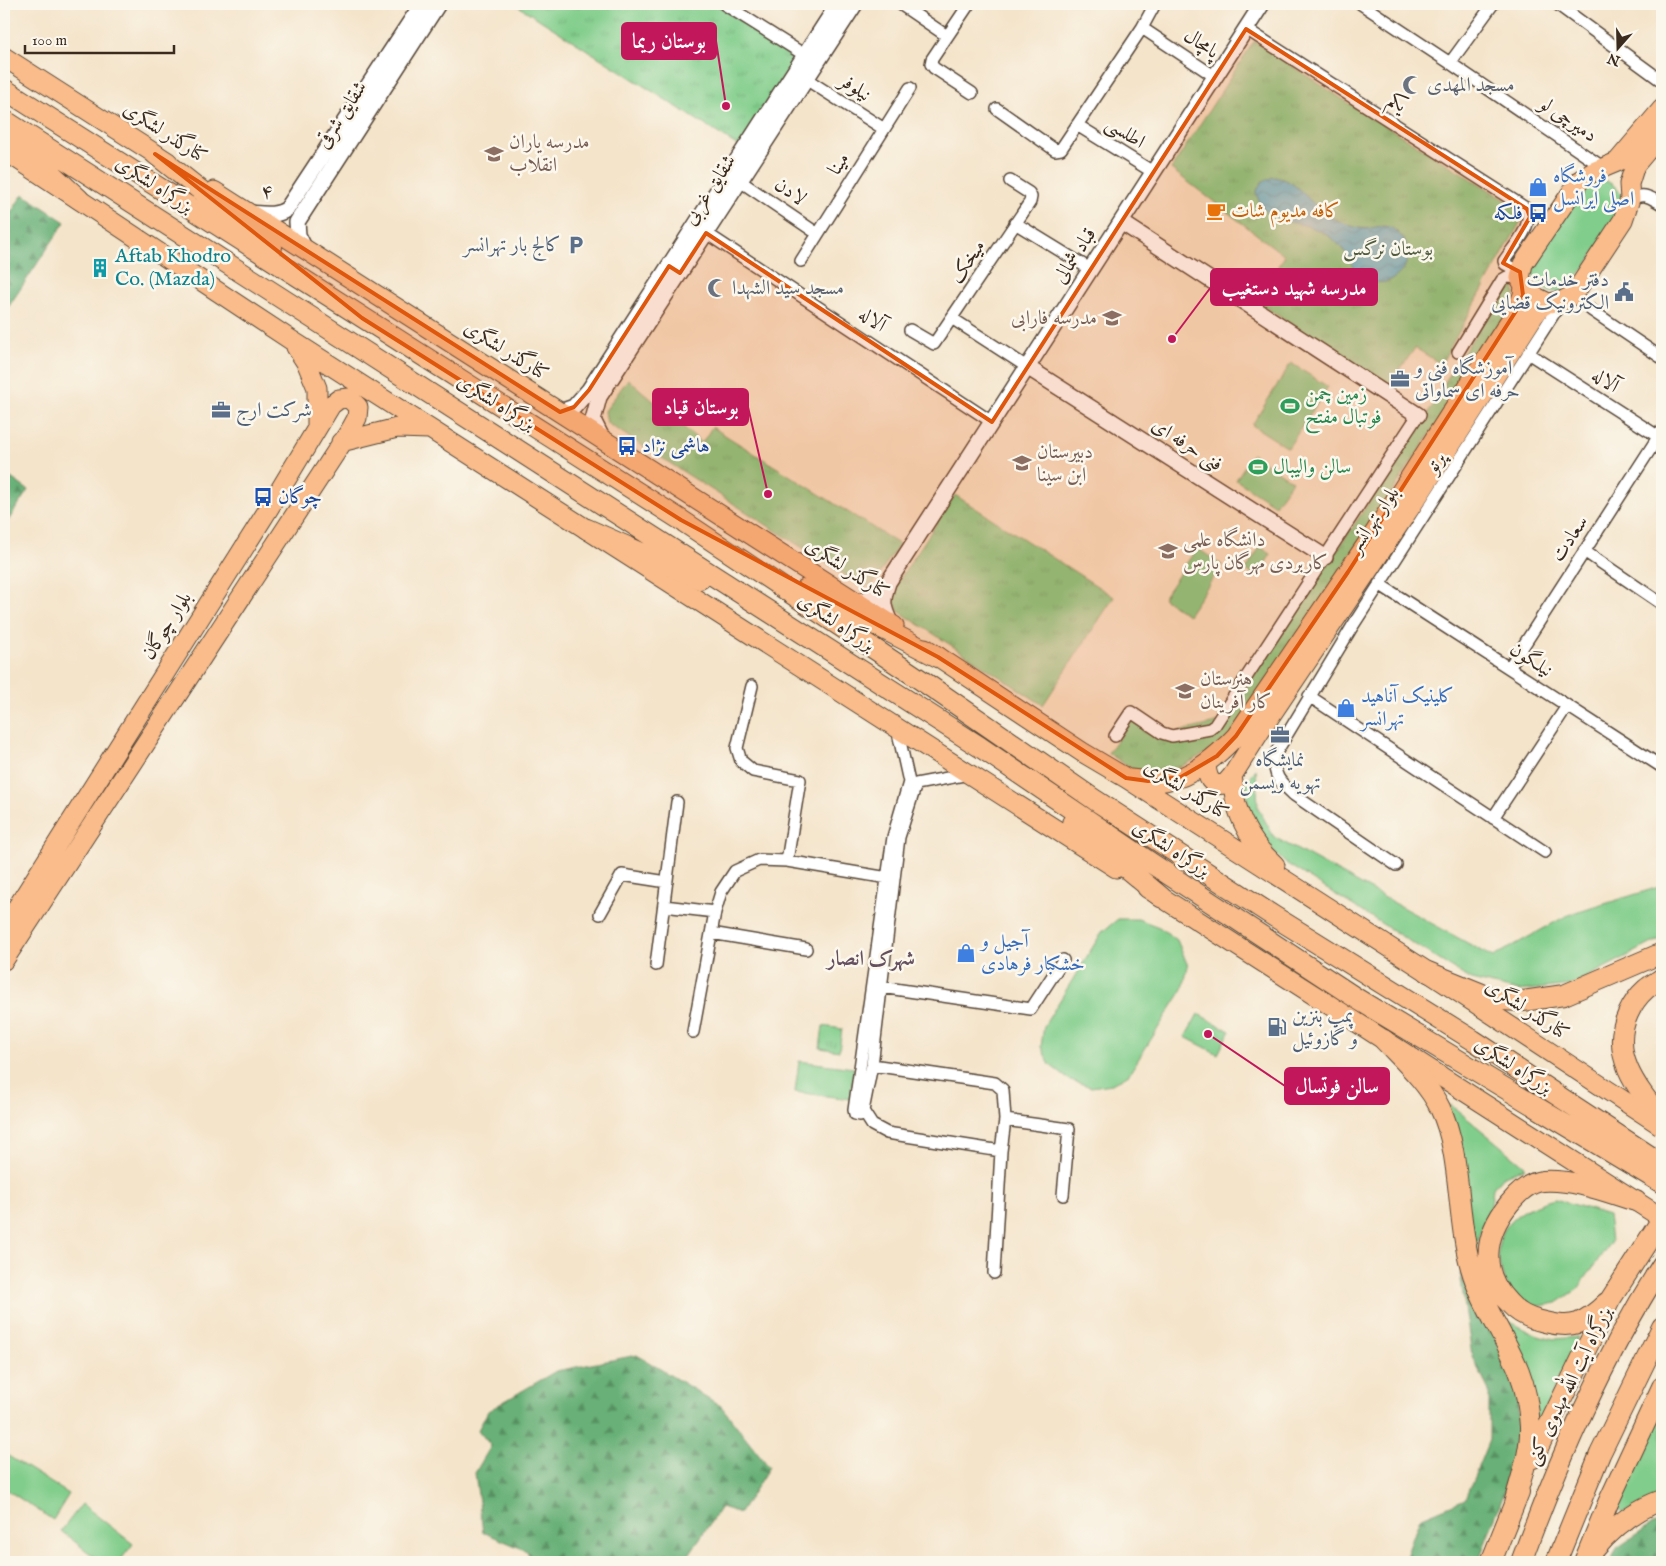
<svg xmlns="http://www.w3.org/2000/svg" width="1666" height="1566" font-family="'IM FELL English',Amiri,serif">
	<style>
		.green { fill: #81cd8b; stroke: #5e7c54 }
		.forest { fill: url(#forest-firs); stroke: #526d4a }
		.park { fill: url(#park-tufts); stroke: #5e7c54 }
		.water { fill: url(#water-waves); stroke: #4a717a }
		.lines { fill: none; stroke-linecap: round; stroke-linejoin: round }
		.minor-casing { stroke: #574638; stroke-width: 14 }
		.tertiary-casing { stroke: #574638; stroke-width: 18 }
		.primary-casing { stroke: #574638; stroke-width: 21 }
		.trunk-casing { stroke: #574638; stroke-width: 22 }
		.minor { stroke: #fff; stroke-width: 11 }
		.tertiary { stroke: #fff; stroke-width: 15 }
		.primary { stroke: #f9bc8a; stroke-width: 19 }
		.trunk { stroke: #f9bc8a; stroke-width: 20 }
		.marked { fill: #df570d; fill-opacity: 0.2; stroke: #df570d; stroke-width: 4; stroke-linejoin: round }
		.labels { text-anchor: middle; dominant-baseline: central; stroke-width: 5; stroke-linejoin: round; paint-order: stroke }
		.street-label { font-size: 20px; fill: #3b2a1e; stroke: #fbf7ec }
		.worship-label { font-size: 20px; fill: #5b616d; stroke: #fbf7ec; text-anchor: start }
		.education-label { font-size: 20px; fill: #785e54; stroke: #fbf7ec; text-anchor: start }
		.shop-label { font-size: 20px; fill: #366cbe; stroke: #fbf7ec; text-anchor: start }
		.food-label { font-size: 20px; fill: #c56008; stroke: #fbf7ec; text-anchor: start }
		.transit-label { font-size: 20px; fill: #164399; stroke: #fbf7ec; text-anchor: start }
		.service-label { font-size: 20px; fill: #4e5e75; stroke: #fbf7ec; text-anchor: start }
		.park-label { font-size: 20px; fill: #505b3f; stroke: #fbf7ec }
		.culture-label { font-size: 20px; fill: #0d838f; stroke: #fbf7ec; text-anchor: start }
		.leisure-label { font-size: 20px; fill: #27864d; stroke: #fbf7ec; text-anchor: start }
		.neighbourhood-label { font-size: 21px; font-weight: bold; fill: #655060; stroke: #fbf7ec }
		.leader { fill: none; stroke: #c2185b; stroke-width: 2 }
		.callout-dot { fill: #c2185b; stroke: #fbf7ec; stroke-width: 2 }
		.callout { fill: #c2185b; stroke: #c2185b; stroke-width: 2 }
		.callout-label { font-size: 21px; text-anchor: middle; font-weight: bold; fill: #fff }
	</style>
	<defs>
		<pattern id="forest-firs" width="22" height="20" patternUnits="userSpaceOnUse" patternTransform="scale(1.25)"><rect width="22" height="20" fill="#68b077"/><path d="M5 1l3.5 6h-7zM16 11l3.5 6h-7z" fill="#578f61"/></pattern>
		<pattern id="park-tufts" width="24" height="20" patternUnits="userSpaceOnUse" patternTransform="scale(1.25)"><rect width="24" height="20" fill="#81cd8b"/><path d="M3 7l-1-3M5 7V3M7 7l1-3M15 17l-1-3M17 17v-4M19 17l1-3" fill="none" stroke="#70b078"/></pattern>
		<pattern id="water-waves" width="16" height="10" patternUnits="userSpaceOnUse" patternTransform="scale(1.25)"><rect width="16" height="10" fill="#58b8d6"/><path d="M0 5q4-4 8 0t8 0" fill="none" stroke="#4a96ad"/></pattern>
	</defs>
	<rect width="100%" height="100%" fill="#fbf7ec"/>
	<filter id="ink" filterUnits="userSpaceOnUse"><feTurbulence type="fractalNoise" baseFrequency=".02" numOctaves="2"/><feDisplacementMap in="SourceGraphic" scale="10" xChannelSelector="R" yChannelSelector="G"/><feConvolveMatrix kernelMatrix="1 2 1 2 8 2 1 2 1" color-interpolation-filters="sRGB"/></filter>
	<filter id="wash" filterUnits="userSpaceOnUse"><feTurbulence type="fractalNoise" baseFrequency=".0096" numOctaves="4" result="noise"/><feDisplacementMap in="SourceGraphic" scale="20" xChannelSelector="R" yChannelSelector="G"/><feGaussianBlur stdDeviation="1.12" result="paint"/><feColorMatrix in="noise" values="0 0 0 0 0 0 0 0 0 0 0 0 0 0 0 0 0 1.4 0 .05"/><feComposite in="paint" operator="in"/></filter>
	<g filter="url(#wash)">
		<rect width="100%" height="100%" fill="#f4e4ca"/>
		<path class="green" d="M1600,179C1615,183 1622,191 1623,206L1586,266L1565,290L1556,292L1550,291L1538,284L1534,278L1533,272L1534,261L1582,188L1592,180Z
			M1291,363L1328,387L1288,448L1252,425Z
			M1252,454L1292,481L1275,505L1236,480Z
			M1260,547L1271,554L1257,577L1246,570Z
			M1197,548L1222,565L1188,615L1163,598Z
			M1256,769L1258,808L1274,837L1493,957L1566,916L1662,886V938L1571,985L1519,991L1471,980L1284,862L1256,834L1244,787Z
			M1118,919H1138L1159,927L1177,940L1188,966L1183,989L1129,1074L1112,1084L1091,1087L1068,1079L1050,1065L1041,1047L1044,1026L1102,932Z
			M1198,1014L1230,1031L1218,1054L1185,1037Z
			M799,1061L854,1068L850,1099L795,1092Z
			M1451,1105L1526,1167L1502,1177L1493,1188L1490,1213L1479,1234L1475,1256L1448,1112Z
			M1555,1199L1608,1215L1611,1241L1578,1289L1557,1303L1533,1307C1527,1303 1519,1299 1513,1294C1507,1288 1502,1276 1500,1267C1490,1227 1521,1207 1555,1199Z
			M1492,1304L1510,1322L1537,1335L1555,1339L1578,1337L1535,1431Z
			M1662,1409V1495L1623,1513L1615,1508Z
			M5,1454L69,1494L53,1520L4,1488V1456Z
			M82,1504L133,1544L119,1562H101L61,1531Z"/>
		<path class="forest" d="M23,194L65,222L7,309L4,307V223Z
			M4,473L28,490L4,527Z
			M1460,1273L1506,1358L1518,1403L1519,1440L1514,1468L1478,1562H1404L1420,1518L1465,1499L1489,1440V1391L1472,1356Z
			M637,1355L721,1406L769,1467L740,1513L721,1507L684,1562H532L527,1551L483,1532L475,1473L491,1446L478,1430L488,1411L556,1371Z
			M1662,1521V1562H1611L1617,1548L1653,1524Z"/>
		<path class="park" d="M515,4H715L805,62L746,151Z
			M1254,41L1350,104L1522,210L1525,214L1441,364L1415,348L1388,387L1254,300L1285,256L1171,169Z
			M1512,282L1514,283L1516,303L1228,742L1182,766L1143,774L1132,769L1108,753L1135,716L1162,736L1224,721L1444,389L1445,382L1494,305Z
			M628,379L702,443L712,427L899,544L872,586L864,587L607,423L605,411Z
			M955,495L1114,597L1043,705L897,610L892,591Z
			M823,1026L842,1029L839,1051L820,1048Z"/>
		<path class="water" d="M1273,177C1296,179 1305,198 1322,211C1331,218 1348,226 1359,228C1376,231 1386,218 1401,236C1422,259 1392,294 1366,279C1356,274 1353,264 1347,255C1341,246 1333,238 1322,232C1296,218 1264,227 1256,192L1262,182Z"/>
	</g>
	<g filter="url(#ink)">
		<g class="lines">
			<g class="minor-casing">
				<path id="minor" d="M724,4L811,59
					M900,4L947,36
					M969,4L932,59L931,64L934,68L972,93
					M1361,4L1450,63L1604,168
					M1557,4L1662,81
					M1142,28L1214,76
					M1246,29L1527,209C1533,227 1514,246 1504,261L1505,264L1520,272
					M1450,63L1493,4
					M806,79L884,129
					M997,109L1055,150L1061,149L1142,28L1155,4
					M1077,125L1153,172
					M740,181L818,234
					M1630,199C1645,192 1649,197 1662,204
					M1015,223L1090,269
					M706,233L992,422
					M801,261L910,88
					M1591,310L1662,358
					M953,319L1027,367
					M910,330L934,344L1030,202L1031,197L1029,193L1010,181
					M1458,352L1502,280L1507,277L1520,278
					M1528,353L1662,439
					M1584,551L1662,604
					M1379,584L1662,767
					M1509,668L1662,431
					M752,686L737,748L741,761L753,771L800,780L787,861
					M1309,696L1545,852
					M897,728L909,782L893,837L854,1110L855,1114L860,1115L863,1111L872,1065L899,837L916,784L969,774
					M1115,736L1131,712L1162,733L1172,736L1210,729L1215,725L1418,415
					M1493,818L1567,706
					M1396,865L1294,795C1279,781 1274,777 1274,756L1352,627L1562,301
					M664,906L715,912
					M600,914L622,875L667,882
					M711,933L806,949
					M656,965L677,802
					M874,986L1031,1009L1063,960
					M693,1032L715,912L721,892L735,871L759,860L787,861L894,879
					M872,1065L995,1083L1003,1090L1005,1120L1001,1151L994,1273
					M863,1111L872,1125L887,1133L1001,1151
					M1005,1120L1069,1129L1063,1195"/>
			</g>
			<g class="tertiary-casing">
				<path id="tertiary" d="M248,213C262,214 276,217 287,209L422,4
					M1121,222L1418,415
					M306,251L298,235L297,222L438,4
					M1027,367L1325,557
					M560,412L574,407L589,390L838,4
					M603,440L593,420L599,397L855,4
					M888,583C882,601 882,606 891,624
					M856,601C872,600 879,593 889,581L1262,4"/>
			</g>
			<g class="primary-casing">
				<path id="primary" d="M4,57L168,162
					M1662,109L1617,162L1593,172L1580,180L1523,264L1520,278L1524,286L1534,296L1548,303L1562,301L1571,296L1578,288L1623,220L1630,199L1629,184L1635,165L1662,133
					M4,150L291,340L1116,868
					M214,191L894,626
					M296,347L307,364L317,388V428
					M341,442L397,428L429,429
					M925,648L1082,752L1126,778L1428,972L1662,1126
					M1206,764C1207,777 1210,787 1225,784L1232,776L1261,730L1422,490L1533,317L1540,308L1548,303
					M1232,776C1234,786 1234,798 1237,807C1244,829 1258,850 1275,865
					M1130,779C1141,780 1154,782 1165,781C1193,778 1218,755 1236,736L1375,532L1518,308L1523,295L1524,286
					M1147,888L1662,1218
					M4,928L266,513L331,405L339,399L349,398L358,407L357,418L351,429L4,960"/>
			</g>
			<g class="trunk-casing">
				<path id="trunk" d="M4,89L681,520L921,680L1095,800L1275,917L1473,1040L1662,1164
					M4,120L980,747L1151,863L1359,1000L1662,1183
					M7,133L79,199
					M155,154L272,247
					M587,529L700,579
					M806,589L938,657
					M1072,823L1161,897
					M1428,972L1497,1000L1523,1001L1564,995L1662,953
					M1662,978C1657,982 1651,985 1646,989C1638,996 1632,1005 1628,1014C1609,1055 1638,1089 1662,1119
					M1384,1040C1403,1060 1428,1083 1440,1108C1462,1153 1456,1218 1471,1268C1481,1304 1505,1336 1519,1371C1526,1389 1529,1408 1530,1427C1531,1453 1520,1480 1514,1504
					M1606,1303C1598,1311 1589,1318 1578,1323C1566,1327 1553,1324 1541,1321C1527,1318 1518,1313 1509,1303C1479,1273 1484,1235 1509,1204C1517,1194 1529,1182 1543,1181C1574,1179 1606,1192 1636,1201
					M1533,1458L1610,1300L1662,1219
					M1594,1550C1613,1527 1634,1510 1662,1500
					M1491,1562L1519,1492
					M1521,1562C1559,1459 1603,1358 1662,1265
					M1556,1562L1600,1454L1662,1327
					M1584,1562L1608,1503L1662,1387"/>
			</g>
			<use href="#minor" class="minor"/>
			<use href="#tertiary" class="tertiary"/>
			<use href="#primary" class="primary"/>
			<use href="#trunk" class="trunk"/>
		</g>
	</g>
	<path class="marked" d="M1246,29L1527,209L1530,217L1503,263L1520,272L1523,295L1518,308L1348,572L1236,736L1217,756L1181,777L1148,781L1126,778L938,657L681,520L362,318L155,154L560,412L574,407L589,390L669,266L680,273L706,233L992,422Z"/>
	<defs>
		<g id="mosque-bare" transform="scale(1.5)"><path d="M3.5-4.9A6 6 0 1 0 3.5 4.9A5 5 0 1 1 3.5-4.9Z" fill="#6b7280" stroke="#fbf7ec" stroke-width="2.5" paint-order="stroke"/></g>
		<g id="school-bare" transform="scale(1.5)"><path d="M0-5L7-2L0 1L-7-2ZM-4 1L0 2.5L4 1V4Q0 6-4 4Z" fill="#8d6e63" stroke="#fbf7ec" stroke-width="2.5" paint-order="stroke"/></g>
		<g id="shop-bare" transform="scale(1.5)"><path d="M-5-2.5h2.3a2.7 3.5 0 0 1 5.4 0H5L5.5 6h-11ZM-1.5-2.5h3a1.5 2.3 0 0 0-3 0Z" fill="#3f7fe0" stroke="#fbf7ec" stroke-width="2.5" paint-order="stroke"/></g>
		<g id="cafe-bare" transform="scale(1.5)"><path d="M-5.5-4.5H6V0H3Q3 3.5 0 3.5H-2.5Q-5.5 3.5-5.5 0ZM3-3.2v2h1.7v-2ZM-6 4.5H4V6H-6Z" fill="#e8710a" stroke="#fbf7ec" stroke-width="2.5" paint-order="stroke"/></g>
		<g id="bus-bare" transform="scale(1.5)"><path d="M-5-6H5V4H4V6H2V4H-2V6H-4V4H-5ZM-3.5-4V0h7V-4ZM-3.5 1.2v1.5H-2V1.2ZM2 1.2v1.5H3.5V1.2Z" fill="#1a4fb4" stroke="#fbf7ec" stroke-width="2.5" paint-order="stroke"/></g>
		<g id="parking-bare" transform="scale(1.5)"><path d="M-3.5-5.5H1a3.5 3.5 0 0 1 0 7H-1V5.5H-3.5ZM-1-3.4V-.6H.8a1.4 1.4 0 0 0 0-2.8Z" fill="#5c6f8a" stroke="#fbf7ec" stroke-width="2.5" paint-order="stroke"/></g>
		<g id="building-bare" transform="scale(1.5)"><path d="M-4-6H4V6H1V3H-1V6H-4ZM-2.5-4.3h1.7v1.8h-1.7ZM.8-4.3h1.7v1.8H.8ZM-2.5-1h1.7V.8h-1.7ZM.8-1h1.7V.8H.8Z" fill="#0f9aa8" stroke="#fbf7ec" stroke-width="2.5" paint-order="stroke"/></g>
		<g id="civic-bare" transform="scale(1.5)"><path d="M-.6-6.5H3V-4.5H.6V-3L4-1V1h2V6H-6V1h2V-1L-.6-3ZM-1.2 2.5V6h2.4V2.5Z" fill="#5c6f8a" stroke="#fbf7ec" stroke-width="2.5" paint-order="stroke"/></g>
		<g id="office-bare" transform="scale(1.5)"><path d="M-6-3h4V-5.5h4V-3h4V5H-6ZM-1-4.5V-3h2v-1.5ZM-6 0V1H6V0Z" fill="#5c6f8a" stroke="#fbf7ec" stroke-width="2.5" paint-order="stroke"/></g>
		<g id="stadium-bare" transform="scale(1.5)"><path d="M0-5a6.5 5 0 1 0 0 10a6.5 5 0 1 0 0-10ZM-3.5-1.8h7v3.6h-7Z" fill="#2e9e5b" stroke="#fbf7ec" stroke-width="2.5" paint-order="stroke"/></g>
		<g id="university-bare" transform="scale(1.5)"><path d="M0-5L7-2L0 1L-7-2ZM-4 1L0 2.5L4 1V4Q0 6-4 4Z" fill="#8d6e63" stroke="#fbf7ec" stroke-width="2.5" paint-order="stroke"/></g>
		<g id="fuel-bare" transform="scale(1.5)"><path d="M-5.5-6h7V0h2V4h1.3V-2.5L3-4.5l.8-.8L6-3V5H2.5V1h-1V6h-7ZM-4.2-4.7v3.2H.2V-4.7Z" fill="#5c6f8a" stroke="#fbf7ec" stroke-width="2.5" paint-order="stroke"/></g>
	</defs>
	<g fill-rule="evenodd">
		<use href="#mosque-bare" x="1412" y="85"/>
		<use href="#school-bare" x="494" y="154"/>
		<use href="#shop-bare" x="1538" y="187"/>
		<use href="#cafe-bare" x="1216" y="211"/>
		<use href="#bus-bare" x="1538" y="213"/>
		<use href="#parking-bare" x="576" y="245"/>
		<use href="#building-bare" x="100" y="268"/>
		<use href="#mosque-bare" x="717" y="288"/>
		<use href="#civic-bare" x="1624" y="292"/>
		<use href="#school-bare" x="1112" y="318"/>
		<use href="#office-bare" x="1400" y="379"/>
		<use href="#stadium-bare" x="1290" y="406"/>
		<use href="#office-bare" x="221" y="410"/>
		<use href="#bus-bare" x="627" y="446"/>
		<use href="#school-bare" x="1022" y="463"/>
		<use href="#stadium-bare" x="1258" y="467"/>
		<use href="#bus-bare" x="263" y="497"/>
		<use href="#university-bare" x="1168" y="551"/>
		<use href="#school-bare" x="1185" y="691"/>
		<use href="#shop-bare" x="1346" y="708"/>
		<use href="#office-bare" x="1280" y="735"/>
		<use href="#shop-bare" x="966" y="953"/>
		<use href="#fuel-bare" x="1277" y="1027"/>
	</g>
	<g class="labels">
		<g class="street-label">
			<text transform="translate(1201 44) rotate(33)">پامچال</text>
			<text transform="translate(855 88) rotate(33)">نیلوفر</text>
			<text transform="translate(1397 103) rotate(33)">یکم</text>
			<text transform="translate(342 115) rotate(-57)">شقایق شرقی</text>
			<text transform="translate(1568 120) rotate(34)">دمیرچی لو</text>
			<text transform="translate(165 133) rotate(33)">کنارگذر لشگری</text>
			<text transform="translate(1125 133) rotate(32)">اطلسی</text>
			<text transform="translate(839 164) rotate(-58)">مینا</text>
			<text transform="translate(154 185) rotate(33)">بزرگراه لشگری</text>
			<text transform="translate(710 190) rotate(-57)">شقایق غربی</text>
			<text transform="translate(267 192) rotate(-4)">۴</text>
			<text transform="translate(790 192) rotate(35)">لادن</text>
			<text transform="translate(1075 256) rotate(-57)">قباد شمالی</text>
			<text transform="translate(968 262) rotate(-57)">میخک</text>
			<text transform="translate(872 320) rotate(33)">آلاله</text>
			<text transform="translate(506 351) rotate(32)">کنارگذر لشگری</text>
			<text transform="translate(1605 381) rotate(32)">آلاله</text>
			<text transform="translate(496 403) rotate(32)">بزرگراه لشگری</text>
			<text transform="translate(1187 445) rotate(33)">فنی حرفه ای</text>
			<text transform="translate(1436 463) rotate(-57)">پرتو</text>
			<text transform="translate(1374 520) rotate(-56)">بلوار تهرانسر</text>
			<text transform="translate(1570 539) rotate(-57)">سعادت</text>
			<text transform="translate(847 569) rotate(33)">کنارگذر لشگری</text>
			<text transform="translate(836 623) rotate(34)">بزرگراه لشگری</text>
			<text transform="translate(167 626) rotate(-58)">بلوار چوگان</text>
			<text transform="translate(1531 660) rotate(33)">نیلگون</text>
			<text transform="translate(1186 790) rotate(32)">کنارگذر لشگری</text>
			<text transform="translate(1171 849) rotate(33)">بزرگراه لشگری</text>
			<text transform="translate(1527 1010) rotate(33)">کنارگذر لشگری</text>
			<text transform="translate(1513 1066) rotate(33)">بزرگراه لشگری</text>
			<text transform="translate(1569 1386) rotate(-64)">بزرگراه آیت الله مهدوی کنی</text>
		</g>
		<g class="worship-label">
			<text x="1427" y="85">مسجد المهدی</text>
			<text x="732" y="288">مسجد سید الشهدا</text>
		</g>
		<g class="education-label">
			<text x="509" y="142">مدرسه یاران<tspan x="509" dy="23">انقلاب</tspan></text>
			<text x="1097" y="318" text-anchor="end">مدرسه فارابی</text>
			<text x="1037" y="452">دبیرستان<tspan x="1037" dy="23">ابن سینا</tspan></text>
			<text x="1183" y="540">دانشگاه علمی<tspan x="1183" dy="23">کاربردی مهرگان پارس</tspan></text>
			<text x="1200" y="679">هنرستان<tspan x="1200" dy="23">کار آفرینان</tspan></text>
		</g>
		<g class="shop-label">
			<text x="1553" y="176">فروشگاه<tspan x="1553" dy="23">اصلی ایرانسل</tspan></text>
			<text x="1361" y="696">کلینیک آناهید<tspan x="1361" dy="23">تهرانسر</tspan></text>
			<text x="981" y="941">آجیل و<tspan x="981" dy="23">خشکبار فرهادی</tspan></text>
		</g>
		<g class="food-label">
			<text x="1231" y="211">کافه مدیوم شات</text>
		</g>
		<g class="transit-label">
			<text x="1523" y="213" text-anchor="end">فلکه</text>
			<text x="642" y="446">هاشمی نژاد</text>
			<text x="278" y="497">چوگان</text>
		</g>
		<g class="service-label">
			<text x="561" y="245" text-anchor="end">کالج بار تهرانسر</text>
			<text x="1609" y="280" text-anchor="end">دفتر خدمات<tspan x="1609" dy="23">الکترونیک قضایی</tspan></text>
			<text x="1415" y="368">آموزشگاه فنی و<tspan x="1415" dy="23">حرفه ای سماواتی</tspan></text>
			<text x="236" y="410">شرکت ارج</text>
			<text x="1280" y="760" text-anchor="middle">نمایشگاه<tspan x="1280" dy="23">تهویه ویسمن</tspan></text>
			<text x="1292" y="1016">پمپ بنزین<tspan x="1292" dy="23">و گازوئیل</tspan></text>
		</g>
		<g class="park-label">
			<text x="1388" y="249">بوستان نرگس</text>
		</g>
		<g class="culture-label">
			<text x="115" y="256">Aftab Khodro<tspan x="115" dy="23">Co. (Mazda)</tspan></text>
		</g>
		<g class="leisure-label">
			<text x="1305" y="394">زمین چمن<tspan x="1305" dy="23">فوتبال مفتح</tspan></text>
			<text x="1273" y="467">سالن والیبال</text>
		</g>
		<g class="neighbourhood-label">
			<text x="871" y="959">شهرک انصار</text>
		</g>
	</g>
	<path class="leader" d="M726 106L716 41M1172 339L1211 287M768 494L748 407M1208 1034L1285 1086"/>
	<g class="callout-dot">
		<circle cx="726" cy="106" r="5"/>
		<circle cx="1172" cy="339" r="5"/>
		<circle cx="768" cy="494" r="5"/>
		<circle cx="1208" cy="1034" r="5"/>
	</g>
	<g class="callout">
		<rect x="622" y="23" width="94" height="36" rx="5"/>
		<rect x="1211" y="269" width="166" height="36" rx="5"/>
		<rect x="653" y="389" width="95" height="36" rx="5"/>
		<rect x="1285" y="1068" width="104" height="36" rx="5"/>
	</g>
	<g class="callout-label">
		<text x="669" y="48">بوستان ریما</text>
		<text x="1294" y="295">مدرسه شهید دستغیب</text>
		<text x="701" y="414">بوستان قباد</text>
		<text x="1337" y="1093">سالن فوتسال</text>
	</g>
	<rect width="1666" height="1566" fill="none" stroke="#fbf7ec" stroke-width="20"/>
	<g transform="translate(1618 48) rotate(200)" stroke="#fbf7ec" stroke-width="4" paint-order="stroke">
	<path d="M0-4L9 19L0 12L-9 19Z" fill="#3b2a1e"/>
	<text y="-8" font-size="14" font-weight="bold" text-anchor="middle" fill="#3b2a1e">N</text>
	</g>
	<path d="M25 45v8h149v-8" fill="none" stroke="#3b2a1e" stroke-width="2.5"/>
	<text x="32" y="45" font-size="15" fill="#3b2a1e" stroke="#fbf7ec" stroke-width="4" paint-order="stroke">100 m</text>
</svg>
